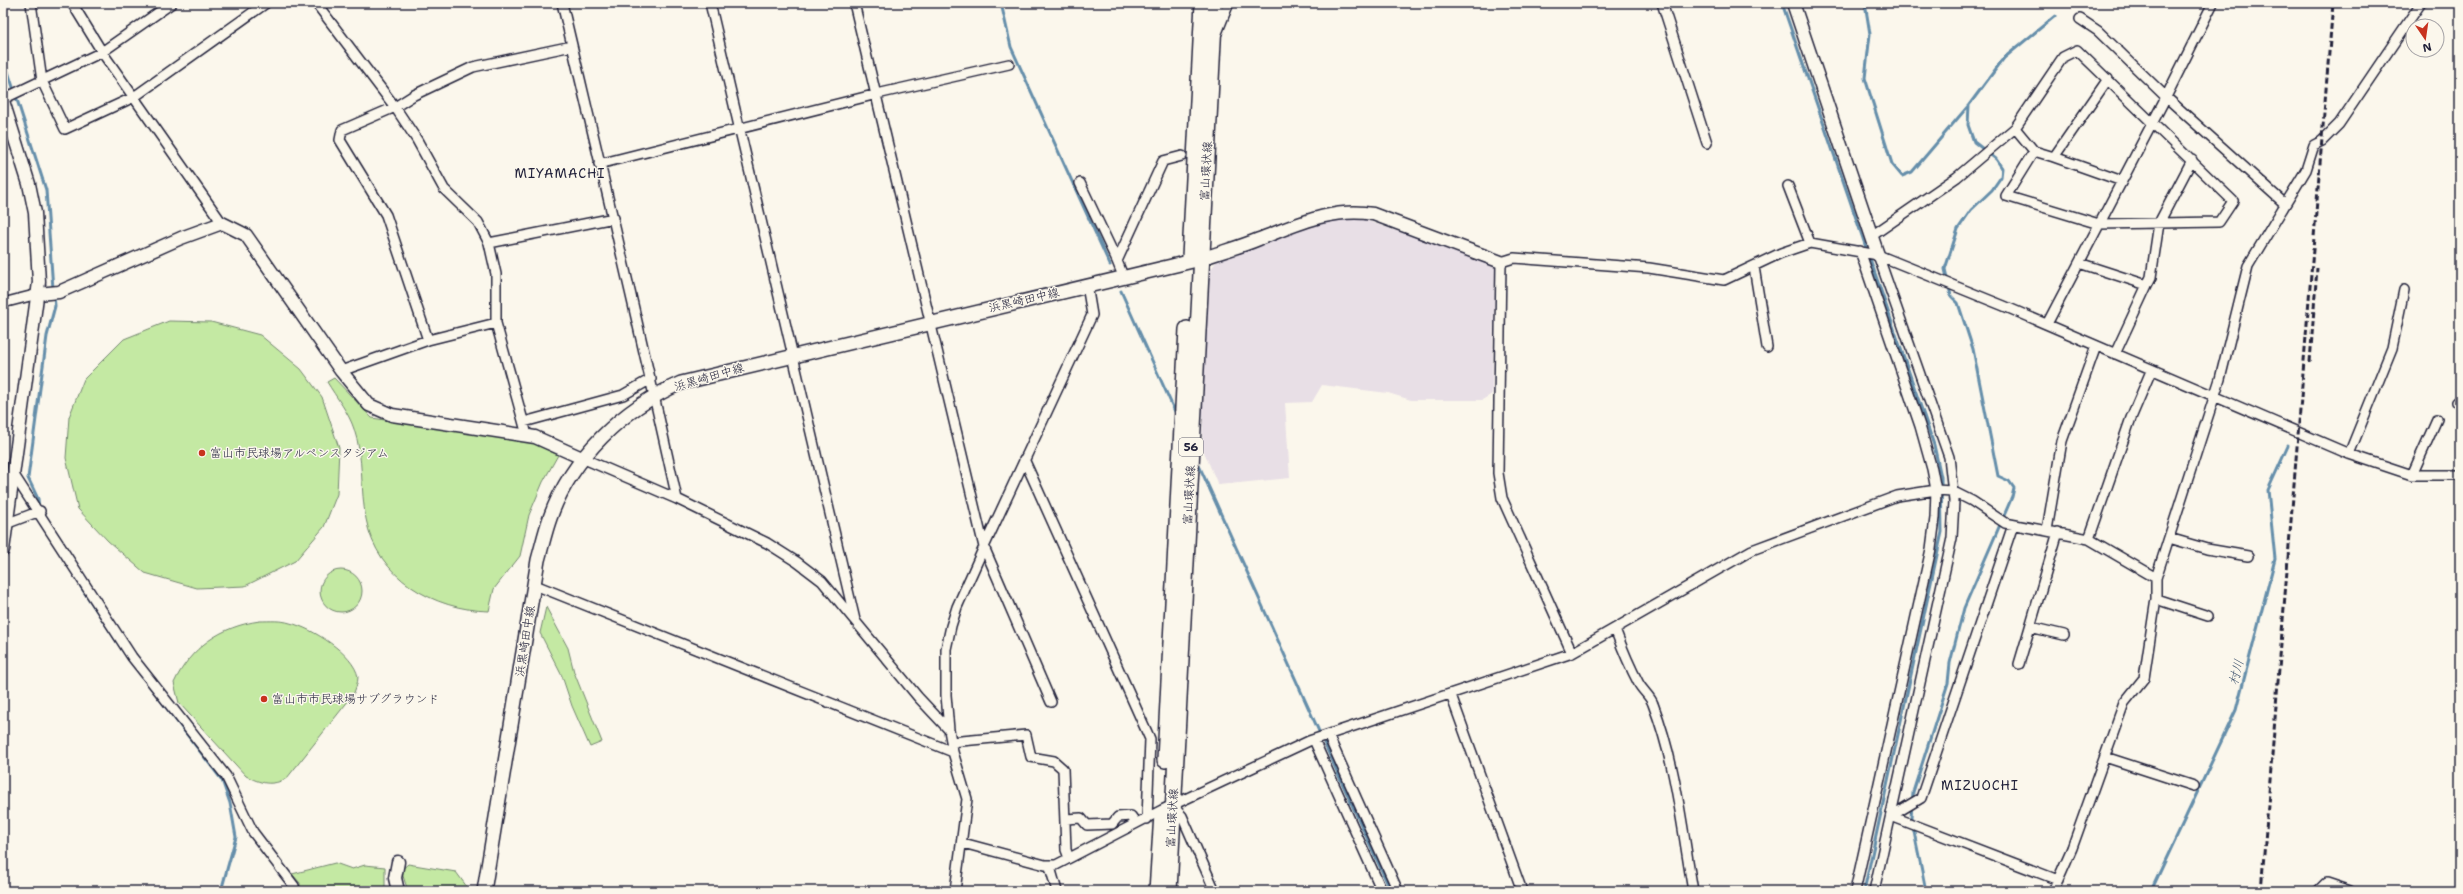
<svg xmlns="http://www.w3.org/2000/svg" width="2463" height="894" font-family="'Shantell Sans','Klee One',sans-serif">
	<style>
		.built { fill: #e8dfe6 }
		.green { fill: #c4e9a3; stroke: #73866f }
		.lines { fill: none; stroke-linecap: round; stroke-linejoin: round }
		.stream { stroke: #658eaa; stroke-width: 3 }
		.minor-casing { stroke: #22223b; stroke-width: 12 }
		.tertiary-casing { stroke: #22223b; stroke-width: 15 }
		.secondary-casing { stroke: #22223b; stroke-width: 16 }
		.primary-casing { stroke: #22223b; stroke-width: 18 }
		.minor { stroke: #fbf7ec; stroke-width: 9 }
		.tertiary { stroke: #fbf7ec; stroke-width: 12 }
		.secondary { stroke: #fbf7ec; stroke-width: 13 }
		.primary { stroke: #fbf7ec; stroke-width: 15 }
		.rail { stroke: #22223b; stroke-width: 3; stroke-dasharray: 6 3; stroke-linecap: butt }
		.poi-dot { fill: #c8321e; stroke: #fbf7ec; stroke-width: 1.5 }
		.labels { text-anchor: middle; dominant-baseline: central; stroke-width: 3; stroke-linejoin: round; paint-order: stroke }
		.shield { fill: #fbf7ec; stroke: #636270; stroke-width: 1 }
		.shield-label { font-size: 11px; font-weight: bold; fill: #22223b }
		.street-label { font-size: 12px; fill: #22223b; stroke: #fbf7ec }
		.poi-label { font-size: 12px; fill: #22223b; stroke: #fbf7ec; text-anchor: start }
		.neighbourhood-label { font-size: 13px; letter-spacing: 1px; fill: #22223b; stroke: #fbf7ec }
		.water-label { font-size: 13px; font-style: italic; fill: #445872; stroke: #fbf7ec }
	</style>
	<rect width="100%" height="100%" fill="#fbf7ec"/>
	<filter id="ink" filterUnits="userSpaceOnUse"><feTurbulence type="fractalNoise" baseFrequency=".025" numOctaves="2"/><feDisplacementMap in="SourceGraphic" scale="8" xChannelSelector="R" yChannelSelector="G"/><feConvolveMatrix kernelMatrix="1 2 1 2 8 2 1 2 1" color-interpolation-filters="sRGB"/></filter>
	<g filter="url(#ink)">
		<path class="built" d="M1340,218L1365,220L1495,265L1492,394L1482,400H1411L1388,393L1322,385L1312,402L1285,403L1290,478L1218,485L1202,447L1206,292L1209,272L1216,262L1315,225Z"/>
		<path class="green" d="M169,321L211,322L260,335L301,369L322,397L339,448L337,494L324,527L295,561L245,586L197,588L145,573L108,541L78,509L66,458L69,417L84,379L124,339Z
			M334,378L372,418L533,443L558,455L543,482L529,515L520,556L494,589L489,611C434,610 377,578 366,519C360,489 364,458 354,429C349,413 336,397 327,382Z
			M320 591a21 21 0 1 1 42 0a21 21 0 1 1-42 0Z
			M546,607L568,648L574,672L602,742L590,747L572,706L562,676L540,633Z
			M260,621C270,621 281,620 290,623C312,628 354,654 358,677C358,683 355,690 353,695L287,778C272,787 260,783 246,776L179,703L174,683C190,648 221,626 260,621Z
			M335,863L352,869L365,865L385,867V891H300V883L292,874Z
			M408,864L456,872L470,891H408L401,870Z"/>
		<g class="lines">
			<path class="stream" d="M1001,3L1011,47L1110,265
				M1782,3L1934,445L1941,477L1942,532L1864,891
				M1865,3L1870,34L1865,78L1892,164L1902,176L1912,172L1969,105L2004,58L2055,16
				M3,56L46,190L53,289
				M1121,291L1176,414
				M1197,461L1391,891
				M39,509L38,499L28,478L47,336L55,306L54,295
				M81,587L127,657
				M142,676L222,780L230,803L236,837L221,891
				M1926,891L1911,817L1913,792L1948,683L1950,663L1964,608L2012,497L2014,488L2009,481L1998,476L1973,349L1958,303L1951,296L1945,269L1958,229L1971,210L1992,190L2001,177L2002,168L1996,159L1974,142L1968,125L1969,105
				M2151,891L2236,710L2275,559L2268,490L2288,446"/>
			<g class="minor-casing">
				<path id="minor" d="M31,3L42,81L65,129L134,97L266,3
					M72,3L102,52L222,223
					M316,3L395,107L417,140L444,189L478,222L489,243L496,274V323L527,435
					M562,3C601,168 641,333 677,499
					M710,3L855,620
					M854,3L984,547L1051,702
					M1662,3L1707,143
					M2080,19L2098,31L2166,97L2213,3
					M1217,33L1229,3
					M2108,79L2054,157L2122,181
					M3,99L102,52L172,3
					M2015,128L2034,151L2054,157
					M599,164L877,94L1009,64
					M1080,183L1117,261
					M1788,186L1810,243
					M1873,235L1957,177L2015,128L2063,57L2077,50L2233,201L2219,222L2099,224L2006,196L2034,151
					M489,243L614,218
					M2079,263L2147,285L2151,277L2159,223L2192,160
					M1754,267L1767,347
					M1123,276L1117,261L1163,161L1182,156
					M3,303L38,294
					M2047,324L2166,97L2285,204
					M428,340L386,215L340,140L342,130L395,107L414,95L473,67L572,46
					M2115,354L2147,285
					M341,371L428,340L496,323
					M2457,402L2460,403
					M524,422L623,395L651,379
					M2349,454L2392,348L2404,290
					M582,458L677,499L767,543L797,562L822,581L918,697L949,730
					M1024,459L1150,739L1147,819
					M14,475L132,657L226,776L253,832L294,886L295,891
					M2412,475L2437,419
					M3,525L40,511
					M2013,525L1921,798L1891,816L2058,880
					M2047,530L2062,441L2096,346
					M2058,532L2030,627L2064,635
					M2169,538L2207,549L2248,556
					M2089,539L2131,418L2151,371
					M535,585L953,752
					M2156,599L2208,616
					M1615,629C1622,648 1630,667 1639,684C1643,691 1651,697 1653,704C1676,764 1682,828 1693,891
					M1572,653L1502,498L1498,473L1501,262L1514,258L1649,268L1724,280L1781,253L1810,243L1878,255L2004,306L2349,454L2412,475H2460
					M2019,664L2030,627
					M1451,695L1522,891
					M1328,735L1398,891
					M1314,740L1382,891
					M951,742L1026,735L1031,757L1054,761L1063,769L1066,850L1069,858
					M2105,757L2194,786
					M1173,806L1182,816L1215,891
					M1066,819L1081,818L1087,825L1112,824L1118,817L1131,816L1136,823
					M963,843L1045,865H1056L1162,810L1309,741L1572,653L1752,550L1897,496L1936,490L1952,491L1972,501L2005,523L2089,539L2156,578
					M1050,867L1057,891
					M955,891L967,799L953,752L949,730L946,695V649L951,626L957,607L984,547L1092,315L1087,285
					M1855,891L1931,549L1935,518L1936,490L1932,469L1920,426L1860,251
					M1874,891L1952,538L1954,501L1949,457L1878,255
					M2053,891L2072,848L2124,703L2144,678L2156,599V578L2220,379L2248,266L2306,170L2314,145L2322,141L2339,124L2421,3
					M2318,891L2326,883L2350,891"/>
			</g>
			<g class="tertiary-casing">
				<path id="tertiary" d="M1793,3L1878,255
					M3,101L29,184L35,213L39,282L3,550
					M1201,259C1220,252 1240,247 1259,239C1296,225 1332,207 1373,214L1501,262
					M38,294L59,292L75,285L181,238L222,223L246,235L341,371L369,405L392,415L535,437L582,458
					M398,862L395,878L398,891"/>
			</g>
			<g class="secondary-casing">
				<path id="secondary" d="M484,891L538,560C542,546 545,532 550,518C571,458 623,408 681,383L1201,259"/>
			</g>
			<g class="primary-casing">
				<path id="primary" d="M1190,257L1203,3
					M1165,760L1187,329
					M1157,891L1162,814
					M1169,891L1215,3"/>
			</g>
			<use href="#minor" class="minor"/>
			<use href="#tertiary" class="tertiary"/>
			<use href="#secondary" class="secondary"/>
			<use href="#primary" class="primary"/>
			<path class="rail" d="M2310,362L2317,268
				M2261,891L2333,3"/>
		</g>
	</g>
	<g class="poi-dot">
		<circle cx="202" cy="453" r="4"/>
		<circle cx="264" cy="699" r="4"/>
	</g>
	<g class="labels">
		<rect class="shield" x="1179" y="438" width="24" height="18" rx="3"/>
		<g class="shield-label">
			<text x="1191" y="447">56</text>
		</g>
		<g class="street-label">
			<text transform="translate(1206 171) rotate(-87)">富山環状線</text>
			<text transform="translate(1024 300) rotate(-13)">浜黒崎田中線</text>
			<text transform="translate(709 377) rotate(-16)">浜黒崎田中線</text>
			<text transform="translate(1189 495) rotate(-87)">富山環状線</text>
			<text transform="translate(525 641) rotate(-81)">浜黒崎田中線</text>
			<text transform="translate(1172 818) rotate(-87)">富山環状線</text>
		</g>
		<g class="poi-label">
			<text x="210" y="453">富山市民球場アルペンスタジアム</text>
			<text x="272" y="699">富山市市民球場サブグラウンド</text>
		</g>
		<g class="neighbourhood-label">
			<text x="560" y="173">MIYAMACHI</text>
			<text x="1980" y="785">MIZUOCHI</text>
		</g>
		<g class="water-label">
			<text transform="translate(2236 672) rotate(-75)">村川</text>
		</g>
	</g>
	<rect width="2463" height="894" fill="none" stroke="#fbf7ec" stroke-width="16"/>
	<rect x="8" y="8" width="2447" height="878" fill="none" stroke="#22223b" stroke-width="1.5" filter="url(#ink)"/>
	<g transform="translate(2425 38) rotate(167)"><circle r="19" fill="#fbf7ec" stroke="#a4a2a5"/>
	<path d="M0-3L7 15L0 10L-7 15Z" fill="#c8321e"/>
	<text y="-6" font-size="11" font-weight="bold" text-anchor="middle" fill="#22223b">N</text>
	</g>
</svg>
